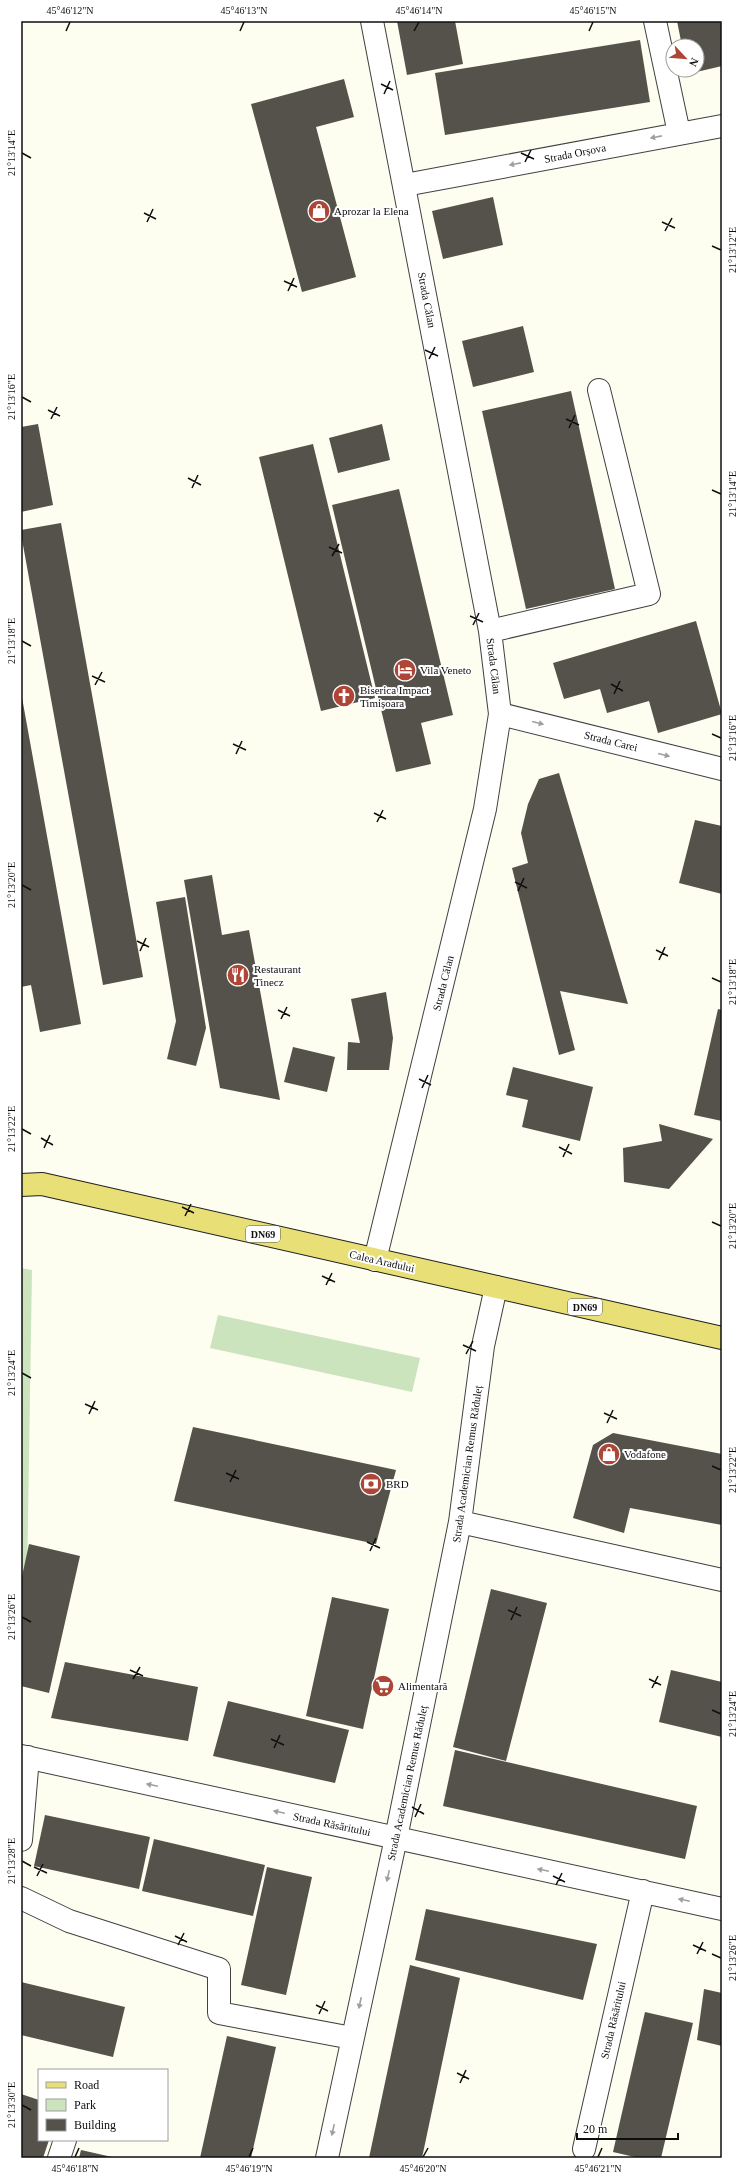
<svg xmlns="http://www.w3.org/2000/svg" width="743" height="2179" font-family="'Times New Roman',serif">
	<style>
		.green { fill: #cbe4be }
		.building { fill: #55514b }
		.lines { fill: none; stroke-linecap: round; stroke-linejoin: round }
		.minor-casing { stroke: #414141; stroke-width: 24 }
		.major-casing { stroke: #1f1f1f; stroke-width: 24 }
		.minor { stroke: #fff; stroke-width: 22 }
		.major { stroke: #e8e076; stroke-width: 22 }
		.oneway { fill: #9f9f9f }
		.ticks { fill: none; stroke: #0e0e0e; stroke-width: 1.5 }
		.labels { text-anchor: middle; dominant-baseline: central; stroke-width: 4; stroke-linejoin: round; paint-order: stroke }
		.shield { fill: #fff; stroke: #565656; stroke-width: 1 }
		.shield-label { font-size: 10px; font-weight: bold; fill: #0e0e0e }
		.street-label { font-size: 11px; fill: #0e0e0e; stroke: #fff }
		.poi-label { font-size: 11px; fill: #0e0e0e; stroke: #fff; text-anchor: start }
		.neatline { fill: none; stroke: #0e0e0e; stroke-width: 1.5 }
		.ticks-label { font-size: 10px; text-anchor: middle; fill: #0e0e0e }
	</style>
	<rect width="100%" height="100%" fill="#fdfdf0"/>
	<path class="green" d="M21,1268L32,1270L27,1581L21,1580Z
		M218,1315L420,1358L412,1392L210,1348Z"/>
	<path class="building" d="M397,21H455L463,64L407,75Z
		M677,21H722V66L688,74L687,70H697V46H682Z
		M640,40L650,102L445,135L435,73Z
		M344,79L354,117L316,127L356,277L302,292L251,104Z
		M493,197L503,245L443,259L432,211Z
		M523,326L534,372L473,387L462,341Z
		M571,391L615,589L526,609L482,411Z
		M38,424L53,505L21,512V427Z
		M382,424L390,460L338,473L329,438Z
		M313,444L375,698L321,711L259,457Z
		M399,489L453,715L421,723L431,764L396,772L332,505Z
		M61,523L143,977L103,985L21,534V530Z
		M696,621L722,714L658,733L649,701L607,713L600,689L564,699L553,663Z
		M21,692L81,1024L40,1032L31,985L21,987Z
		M559,773L628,1004L560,991L575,1050L559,1055L512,868L528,863L521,833L528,804L539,779Z
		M695,820L722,826V894L679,883Z
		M212,875L222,935L249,930L280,1100L220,1088L184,880Z
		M185,897L206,1028L196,1066L167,1059L176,1021L156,902Z
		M386,992L393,1038L389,1070H347L348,1042L360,1043L351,999Z
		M718,1009L722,1010V1121L694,1115Z
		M293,1047L335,1057L327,1092L284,1082Z
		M513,1067L593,1087L580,1141L522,1127L528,1100L506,1095Z
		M659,1124L713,1139L669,1189L624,1182L623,1148L662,1141Z
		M193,1427L396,1470L376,1544L174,1501Z
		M613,1433L722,1454V1525L630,1508L624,1533L573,1518L593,1445Z
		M29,1544L80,1556L49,1693L21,1686V1581Z
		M491,1589L547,1603L506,1761L453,1747Z
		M332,1597L389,1609L363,1729L306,1716Z
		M65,1662L198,1687L188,1741L51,1718Z
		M671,1670L722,1682V1737L659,1722Z
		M228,1701L349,1730L335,1783L213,1756Z
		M455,1750L697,1806L685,1859L443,1806Z
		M45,1815L150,1837L139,1889L34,1866Z
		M154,1839L265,1865L253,1916L142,1891Z
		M267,1867L312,1877L286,1995L241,1985Z
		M426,1909L597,1944L583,2000L415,1960Z
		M410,1965L460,1978L422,2158H369Z
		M21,1982L125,2007L113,2057L21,2035Z
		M704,1989L722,1993V2046L697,2040Z
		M645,2012L693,2023L661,2158H639L613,2152Z
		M227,2036L276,2047L251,2158H200Z
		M21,2094L39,2100V2140H49L43,2158H21Z
		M81,2150L112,2157V2158H79Z"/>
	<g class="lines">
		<g class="minor-casing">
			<path id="minor" d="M372,21L490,631L500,714L485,809L375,1260
				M655,21L679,133
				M405,185L722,126
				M490,631L649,594L599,390
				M500,714L722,769
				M460,1522L722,1580
				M21,1756L722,1909
				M21,1840L28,1757
				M21,1898L69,1921L219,1969V2013L352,2038
				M584,2149L643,1891
				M59,2158L65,2140
				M327,2158L396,1838L460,1522L483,1346L496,1287"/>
		</g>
		<g class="major-casing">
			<path id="major" d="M21,1185L42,1184L722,1338"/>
		</g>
		<use href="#minor" class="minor"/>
		<use href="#major" class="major"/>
	</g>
	<defs><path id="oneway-solid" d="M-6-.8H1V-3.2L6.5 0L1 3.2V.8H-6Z"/></defs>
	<g class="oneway">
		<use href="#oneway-solid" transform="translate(656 137) rotate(169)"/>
		<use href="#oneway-solid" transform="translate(515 164) rotate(169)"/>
		<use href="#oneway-solid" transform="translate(538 723) rotate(14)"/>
		<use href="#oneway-solid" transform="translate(664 755) rotate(14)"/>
		<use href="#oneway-solid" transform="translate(152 1785) rotate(-168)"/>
		<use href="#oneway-solid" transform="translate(279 1812) rotate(-168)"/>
		<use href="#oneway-solid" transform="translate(543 1870) rotate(-168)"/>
		<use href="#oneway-solid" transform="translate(388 1876) rotate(102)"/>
		<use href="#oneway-solid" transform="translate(684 1900) rotate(-168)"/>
		<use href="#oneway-solid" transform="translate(360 2003) rotate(102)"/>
		<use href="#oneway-solid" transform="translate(333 2130) rotate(102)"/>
	</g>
	<path class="ticks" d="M66,31L70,22M240,31L244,22M414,31L419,22M589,31L593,22M381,84L393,90M384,94L390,81M22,153L31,158M521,153L534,159M525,162L531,150M144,213L156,219M147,222L153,209M662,222L675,228M665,231L672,218M712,246L721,250M284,281L297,287M288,291L294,278M425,350L438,356M429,359L435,347M22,397L31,402M48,410L60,416M51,419L57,407M566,419L579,425M569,428L575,415M188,478L201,485M192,488L198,475M712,490L721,494M329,547L342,553M332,556L339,544M470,616L483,622M473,625L479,613M22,641L31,646M92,676L105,682M611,684L623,691M95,685L102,672M614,694L620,681M712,734L721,738M233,744L246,750M236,754L242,741M374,813L386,819M377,822L383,810M515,882L527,888M22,885L31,890M518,891L524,878M137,941L149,947M656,950L668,956M140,951L146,938M659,960L665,947M712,978L721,982M278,1010L290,1016M281,1019L287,1007M419,1079L431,1085M422,1088L428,1075M22,1129L31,1134M41,1138L53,1145M559,1147L572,1154M44,1148L50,1135M563,1157L569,1144M182,1207L194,1213M185,1216L191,1204M712,1222L721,1226M322,1276L335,1282M326,1285L332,1273M463,1345L476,1351M466,1354L473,1341M22,1373L31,1378M85,1404L98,1410M604,1413L617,1419M89,1414L95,1401M607,1423L613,1410M712,1466L721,1470M226,1473L239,1479M230,1482L236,1470M367,1542L380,1548M370,1551L376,1538M508,1610L521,1616M22,1617L31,1622M511,1620L517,1607M130,1670L143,1676M133,1679L140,1667M649,1679L661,1685M652,1688L658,1676M712,1710L721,1714M271,1739L284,1745M274,1748L280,1735M412,1807L424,1814M415,1817L421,1804M22,1861L31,1866M34,1867L47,1873M37,1876L43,1864M553,1876L565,1882M556,1885L562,1873M175,1936L187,1942M178,1945L184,1933M693,1945L706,1951M697,1954L703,1942M712,1954L721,1958M316,2005L328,2011M319,2014L325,2001M457,2073L469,2079M460,2083L466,2070M22,2105L31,2110M75,2157L79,2148M249,2157L253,2148M423,2157L428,2148M598,2157L602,2148"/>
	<defs>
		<g id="shop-disc" transform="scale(1.15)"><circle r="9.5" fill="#ad4637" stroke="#fff"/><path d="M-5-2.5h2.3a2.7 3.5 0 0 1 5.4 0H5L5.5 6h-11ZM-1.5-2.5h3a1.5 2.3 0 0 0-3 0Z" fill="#fff"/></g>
		<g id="hotel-disc" transform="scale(1.15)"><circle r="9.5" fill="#ad4637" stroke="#fff"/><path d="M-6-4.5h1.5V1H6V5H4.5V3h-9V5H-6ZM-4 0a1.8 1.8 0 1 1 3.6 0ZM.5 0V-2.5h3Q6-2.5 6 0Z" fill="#fff"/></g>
		<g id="church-disc" transform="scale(1.15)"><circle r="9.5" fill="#ad4637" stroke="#fff"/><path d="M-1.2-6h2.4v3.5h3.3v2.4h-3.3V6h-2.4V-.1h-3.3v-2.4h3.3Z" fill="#fff"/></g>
		<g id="restaurant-disc" transform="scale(1.15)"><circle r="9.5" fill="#ad4637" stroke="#fff"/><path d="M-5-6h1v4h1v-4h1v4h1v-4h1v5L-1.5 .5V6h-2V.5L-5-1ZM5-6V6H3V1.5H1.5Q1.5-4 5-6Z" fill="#fff"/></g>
		<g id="bank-disc" transform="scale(1.15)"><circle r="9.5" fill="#ad4637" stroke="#fff"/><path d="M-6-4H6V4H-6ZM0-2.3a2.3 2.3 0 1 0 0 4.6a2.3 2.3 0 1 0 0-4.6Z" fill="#fff"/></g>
		<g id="supermarket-disc" transform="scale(1.15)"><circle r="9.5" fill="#ad4637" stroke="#fff"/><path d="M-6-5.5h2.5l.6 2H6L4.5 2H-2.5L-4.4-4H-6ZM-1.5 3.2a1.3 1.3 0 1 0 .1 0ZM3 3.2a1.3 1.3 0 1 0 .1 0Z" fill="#fff"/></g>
	</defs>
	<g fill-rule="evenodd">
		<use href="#shop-disc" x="319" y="211"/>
		<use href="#hotel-disc" x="405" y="670"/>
		<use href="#church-disc" x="344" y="696"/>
		<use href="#restaurant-disc" x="238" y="975"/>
		<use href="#shop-disc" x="609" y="1454"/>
		<use href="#bank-disc" x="371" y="1484"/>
		<use href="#supermarket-disc" x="383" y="1686"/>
	</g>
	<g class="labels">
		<g class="shield">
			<rect x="246" y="1226" width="34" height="16" rx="3"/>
			<rect x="568" y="1299" width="34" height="16" rx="3"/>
		</g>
		<g class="shield-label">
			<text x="263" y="1234">DN69</text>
			<text x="585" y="1307">DN69</text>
		</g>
		<g class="street-label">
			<text transform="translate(575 153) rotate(-11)">Strada Orșova</text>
			<text transform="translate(427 300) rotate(79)">Strada Călan</text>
			<text transform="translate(494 666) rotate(83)">Strada Călan</text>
			<text transform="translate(611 741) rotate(14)">Strada Carei</text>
			<text transform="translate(443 983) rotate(-76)">Strada Călan</text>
			<text transform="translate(382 1261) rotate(13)">Calea Aradului</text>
			<text transform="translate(467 1464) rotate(-82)">Strada Academician Remus Răduleț</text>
			<text transform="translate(407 1783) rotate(-78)">Strada Academician Remus Răduleț</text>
			<text transform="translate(332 1824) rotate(12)">Strada Răsăritului</text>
			<text transform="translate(613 2020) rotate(-77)">Strada Răsăritului</text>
		</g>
		<g class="poi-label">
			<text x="334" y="211">Aprozar la Elena</text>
			<text x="420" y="670">Vila Veneto</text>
			<text x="360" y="690">Biserica Impact<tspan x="360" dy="13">Timișoara</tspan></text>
			<text x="254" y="969">Restaurant<tspan x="254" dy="13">Tinecz</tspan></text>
			<text x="624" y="1454">Vodafone</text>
			<text x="386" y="1484">BRD</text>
			<text x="398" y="1686">Alimentară</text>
		</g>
	</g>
	<rect width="743" height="2179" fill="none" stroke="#ffffff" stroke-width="44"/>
	<rect x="38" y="2069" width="130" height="72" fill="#ffffff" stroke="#9f9f9f"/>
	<rect x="46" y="2082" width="20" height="6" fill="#e8e076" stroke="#9f9f9f"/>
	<text x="74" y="2089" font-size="12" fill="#0e0e0e">Road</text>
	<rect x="46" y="2099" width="20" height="12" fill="#cbe4be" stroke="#9f9f9f"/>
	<text x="74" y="2109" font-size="12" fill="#0e0e0e">Park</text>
	<rect x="46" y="2119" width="20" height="12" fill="#55514b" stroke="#9f9f9f"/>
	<text x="74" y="2129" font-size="12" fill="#0e0e0e">Building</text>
	<g transform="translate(685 58) rotate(116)"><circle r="19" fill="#ffffff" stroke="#9f9f9f"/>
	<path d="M0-3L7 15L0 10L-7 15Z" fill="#ad4637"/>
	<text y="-6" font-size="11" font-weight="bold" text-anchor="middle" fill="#0e0e0e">N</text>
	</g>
	<path d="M577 2133v6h101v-6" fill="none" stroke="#0e0e0e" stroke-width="2"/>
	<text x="583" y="2133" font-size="12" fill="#0e0e0e" stroke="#ffffff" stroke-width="3" paint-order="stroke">20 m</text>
	<rect x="22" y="22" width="699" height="2135" class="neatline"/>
	<g class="ticks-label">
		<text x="70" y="14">45°46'12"N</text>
		<text x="244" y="14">45°46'13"N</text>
		<text x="419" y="14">45°46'14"N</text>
		<text x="593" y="14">45°46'15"N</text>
		<text transform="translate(11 153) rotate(-90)" y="4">21°13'14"E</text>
		<text transform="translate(732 250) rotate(-90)" y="4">21°13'12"E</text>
		<text transform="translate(11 397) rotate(-90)" y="4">21°13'16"E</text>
		<text transform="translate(732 494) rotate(-90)" y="4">21°13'14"E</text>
		<text transform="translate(11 641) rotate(-90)" y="4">21°13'18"E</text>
		<text transform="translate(732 738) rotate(-90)" y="4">21°13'16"E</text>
		<text transform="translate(11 885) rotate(-90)" y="4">21°13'20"E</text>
		<text transform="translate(732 982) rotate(-90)" y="4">21°13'18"E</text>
		<text transform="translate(11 1129) rotate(-90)" y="4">21°13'22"E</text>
		<text transform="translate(732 1226) rotate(-90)" y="4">21°13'20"E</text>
		<text transform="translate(11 1373) rotate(-90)" y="4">21°13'24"E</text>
		<text transform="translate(732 1470) rotate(-90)" y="4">21°13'22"E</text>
		<text transform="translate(11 1617) rotate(-90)" y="4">21°13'26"E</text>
		<text transform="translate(732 1714) rotate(-90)" y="4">21°13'24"E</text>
		<text transform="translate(11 1861) rotate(-90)" y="4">21°13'28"E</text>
		<text transform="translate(732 1958) rotate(-90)" y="4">21°13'26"E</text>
		<text transform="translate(11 2105) rotate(-90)" y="4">21°13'30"E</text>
		<text x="75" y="2172">45°46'18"N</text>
		<text x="249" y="2172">45°46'19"N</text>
		<text x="423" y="2172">45°46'20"N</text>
		<text x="598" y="2172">45°46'21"N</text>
	</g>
</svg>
